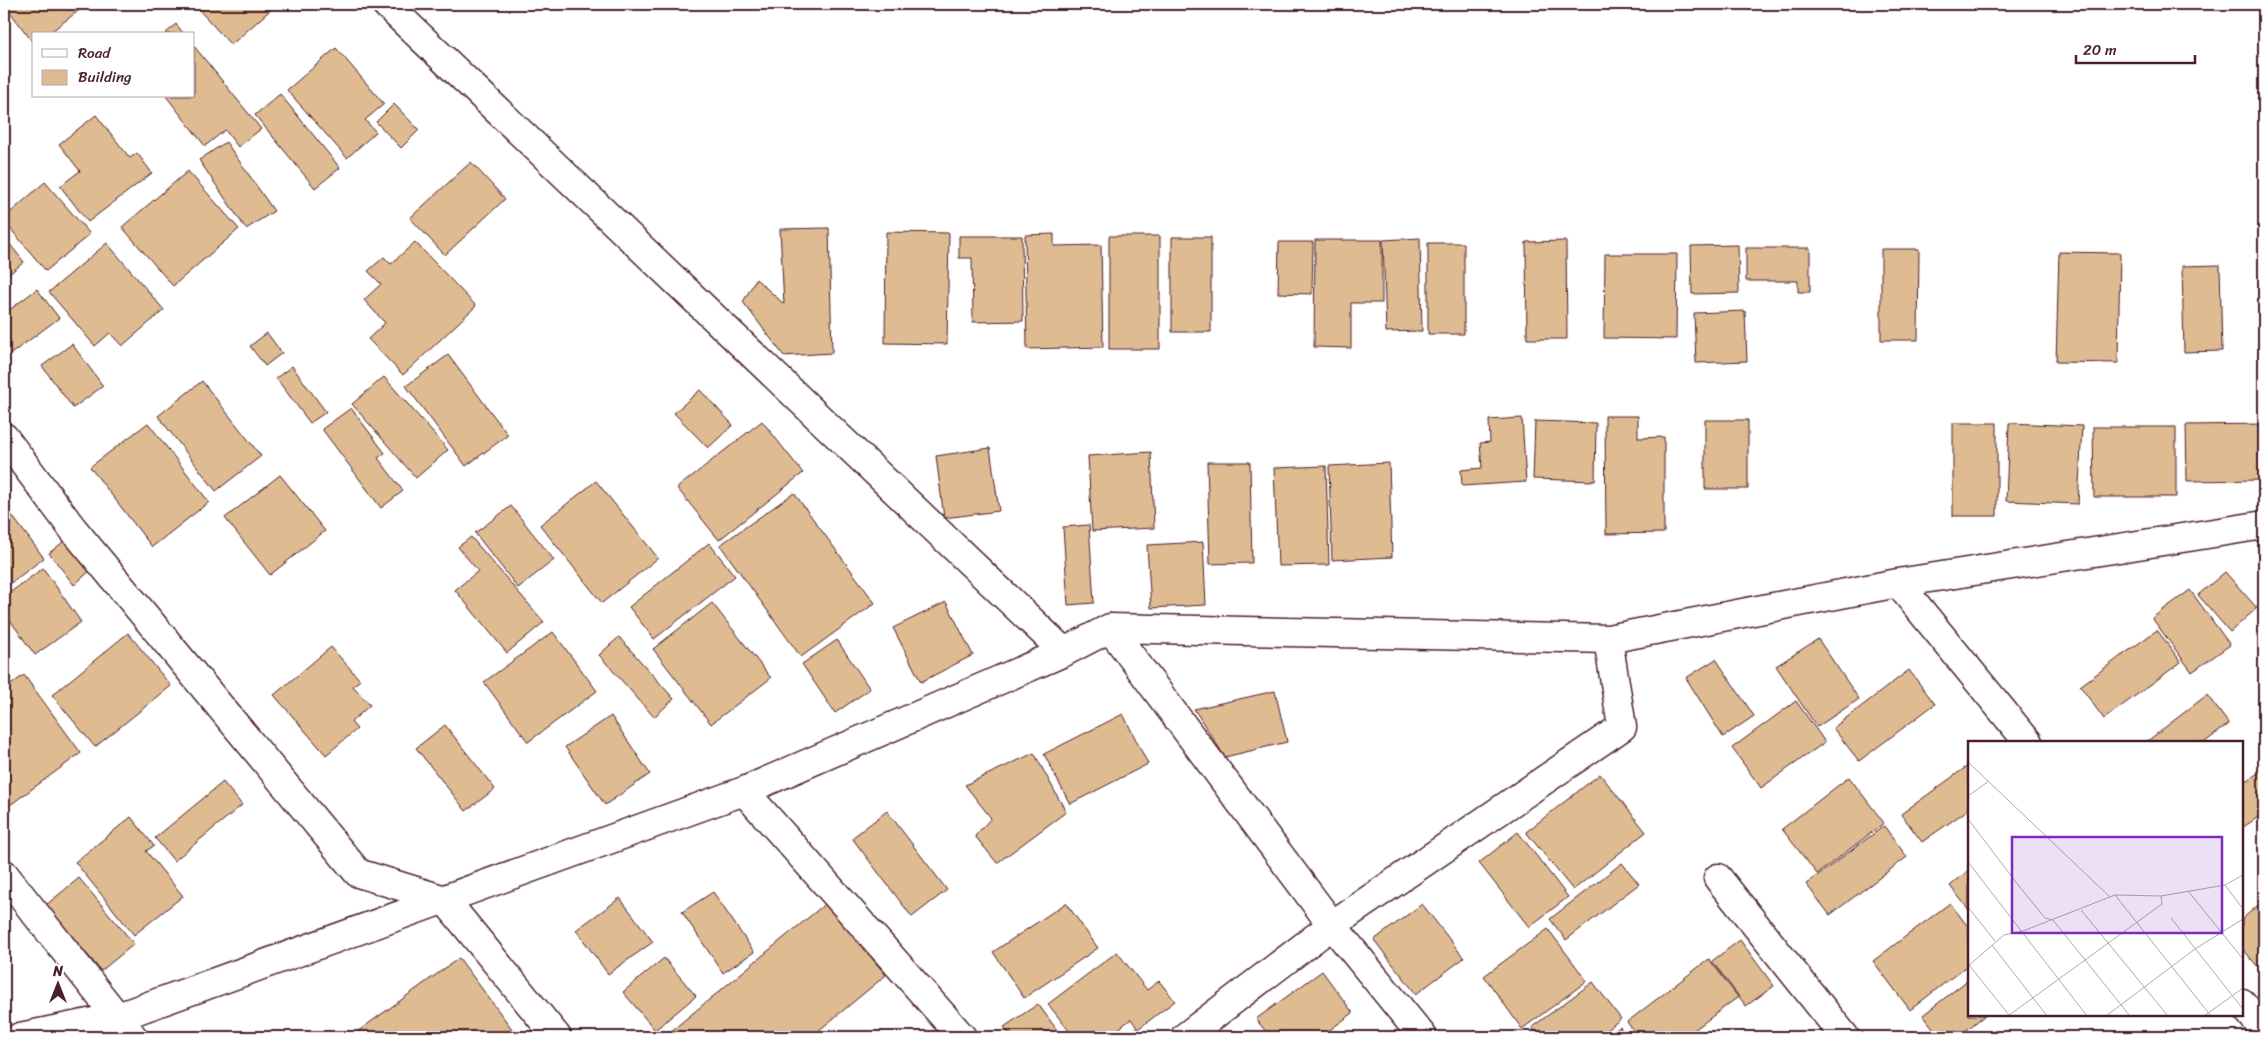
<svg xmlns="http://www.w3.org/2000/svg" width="2268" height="1041" font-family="Sriracha,sans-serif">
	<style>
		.building { fill: #debb90; stroke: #4a1f2b }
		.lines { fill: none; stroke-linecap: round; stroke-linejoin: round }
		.minor-casing { stroke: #4a1f2b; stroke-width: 31 }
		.minor { stroke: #fff; stroke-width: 28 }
		.inset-road { fill: none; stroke: #b7a5aa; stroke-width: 1 }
		.view { fill: #7b2cbf; fill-opacity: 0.15; stroke: #7b2cbf; stroke-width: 2.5 }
		.inset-edge { fill: none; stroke: #4a1f2b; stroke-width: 2.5 }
	</style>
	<rect width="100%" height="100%" fill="#fff"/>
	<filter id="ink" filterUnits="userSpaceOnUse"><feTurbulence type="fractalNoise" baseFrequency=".02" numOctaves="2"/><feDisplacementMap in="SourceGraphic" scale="10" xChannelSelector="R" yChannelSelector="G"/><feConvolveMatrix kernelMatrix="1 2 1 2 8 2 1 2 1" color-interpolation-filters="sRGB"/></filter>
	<g filter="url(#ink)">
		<path class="building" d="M4,4H79L82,8L48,34H34V44Z
			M208,4H277L231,45L200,11Z
			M176,24L184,34H165Z
			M194,46L261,129L238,147L225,130L205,146L166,96H194Z
			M336,48L384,104L365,120L376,132L347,158L287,90Z
			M280,94L340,168L315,188L255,115Z
			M394,104L419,130L401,148L376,122Z
			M96,115L130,158L137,153L152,173L88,222L60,186L80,171L59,144Z
			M226,142L274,211L246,229L199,160Z
			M471,162L505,199L445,255L410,218Z
			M188,171L239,229L173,286L122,227Z
			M45,182L90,234L46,271L4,221V218Z
			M829,228L832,353L784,356L743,302L756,279L784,304L780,229Z
			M886,232L949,233L947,344L885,343Z
			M1054,234V246L1101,245L1103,347L1027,349L1025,235Z
			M959,236H1022L1023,321L973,322L972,258H959Z
			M1109,236H1160V349H1109Z
			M4,237L24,262L4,278Z
			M1172,237H1211V332H1172Z
			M1420,238L1422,331L1386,332L1383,240Z
			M1315,240H1382V303H1351V348L1314,347Z
			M1566,241L1567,339H1527L1526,242Z
			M415,242L476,306L403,375L368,339L385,323L364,300L381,284L368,271L384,257L391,264Z
			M1279,242H1313L1312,294L1278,293Z
			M107,243L164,310L122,346L110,333L95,346L49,292Z
			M1428,243H1464V334H1428Z
			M1738,245L1739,293L1692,294L1691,246Z
			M1746,248H1810V292H1798V281H1746Z
			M1881,249H1919L1918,340H1881Z
			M2059,252L2120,253L2118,363L2056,362Z
			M1605,254H1677L1676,339L1604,338Z
			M2220,265L2222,351L2184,352L2182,266Z
			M37,289L59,318L8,356L4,350V314Z
			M1745,311L1747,361L1696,363L1694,313Z
			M267,333L282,353L265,366L250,346Z
			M72,344L103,386L73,408L42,366Z
			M448,355L508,435L466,466L406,386Z
			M292,366L326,412L310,423L276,378Z
			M384,377L448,450L416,478L352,404Z
			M202,381L261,456L216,491L158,416Z
			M700,390L733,425L708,448L674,413Z
			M351,408L385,453L378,458L403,491L381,508L322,429Z
			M1605,416H1638V438L1664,437V533L1606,534Z
			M1522,418L1526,482L1462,486L1461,470L1482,468L1480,443L1490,442L1489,420Z
			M1705,420H1748V489H1705Z
			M762,421L803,473L719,540L677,488Z
			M1535,421L1596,423L1595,481L1533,479Z
			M148,423L209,502L152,547L90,467Z
			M1953,423H1997V516H1953Z
			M2009,423L2082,426L2078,504L2006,501Z
			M2264,424V480L2187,481L2186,425Z
			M2093,427H2176V497H2094Z
			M990,448L999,511L944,518L936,456Z
			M1151,452L1154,528L1092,531L1088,456Z
			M1207,462H1250L1252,563L1210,564Z
			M1389,463L1392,557L1332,560L1329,466Z
			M1326,466L1329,565L1278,566L1274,468Z
			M280,475L325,531L270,575L225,518Z
			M596,481L658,558L602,603L540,525Z
			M794,493L875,603L801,657L720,545Z
			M4,505L44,558L4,588Z
			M511,506L554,560L518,588L475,533Z
			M1089,525L1094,603L1068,605L1063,527Z
			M471,537L544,622L507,653L455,590L478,571L458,547Z
			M67,539L91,570L74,585L49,553Z
			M1203,542L1206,605L1151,608L1147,545Z
			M709,543L735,576L654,639L629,607Z
			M43,568L81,622L35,655L4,612V597Z
			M2225,572L2257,608L2230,632L2198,595Z
			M2190,590L2230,645L2192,672L2152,618Z
			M946,602L973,655L921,682L893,628Z
			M712,603L771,678L711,724L653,649Z
			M2157,630L2181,662L2104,719L2080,686Z
			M553,632L597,691L528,742L484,682Z
			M128,633L171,686L95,747L52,695Z
			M619,637L674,699L654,717L599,655Z
			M1818,639L1859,699L1817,727L1776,666Z
			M837,640L870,689L835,713L802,664Z
			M331,647L360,680L353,686L370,705L351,722L357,729L326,755L274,695Z
			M1716,659L1754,716L1723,737L1686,678Z
			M1909,670L1935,704L1859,761L1833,728Z
			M24,675L81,753L6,808L4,805V690Z
			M1275,691L1287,742L1225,757L1194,709Z
			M2207,695L2229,724L2205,742H2146Z
			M1796,701L1825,742L1761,788L1732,748Z
			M1123,714L1148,764L1070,804L1044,754Z
			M611,716L650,774L605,805L565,747Z
			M445,725L495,789L466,811L416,748Z
			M1034,753L1066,812L997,863L975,836L991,818L965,785Z
			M1969,765V809L1922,842L1901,814Z
			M2264,769V813L2242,828V784Z
			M1600,774L1646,832L1573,890L1526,832Z
			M1849,777L1884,823L1817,874L1782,829Z
			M223,782L242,805L174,861L155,838Z
			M887,811L947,890L912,917L852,838Z
			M131,817L154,846L146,851L183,896L134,935L75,862Z
			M1884,826L1907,857L1830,915L1806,884Z
			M1518,832L1568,897L1529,927L1479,863Z
			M1622,863L1639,884L1566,940L1550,919Z
			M1969,870V910L1950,886Z
			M79,878L134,944L101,971L46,905Z
			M713,892L754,952L723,973L682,912Z
			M620,898L653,942L608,974L576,930Z
			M2264,900V974L2242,948V919Z
			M826,903L886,975L811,1037H664Z
			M1066,903L1098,948L1024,998L993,952Z
			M1950,903L1969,928V964L1910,1010L1873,961Z
			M1422,904L1464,958L1416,994L1374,940Z
			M1548,929L1587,981L1522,1029L1484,976Z
			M1740,940L1774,986L1746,1006L1712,961Z
			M1117,952L1147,990L1159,981L1175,1001L1138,1029L1131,1019L1108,1037H1074L1048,1004Z
			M459,958L515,1033L510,1037H350Z
			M664,958L696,996L655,1030L623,992Z
			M1709,959L1738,997L1685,1037H1638L1627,1022Z
			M1322,971L1353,1013L1320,1037H1270L1256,1019Z
			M1969,979V1015H1985L1958,1037H1940L1923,1015Z
			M1593,982L1621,1019L1597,1037H1539L1532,1027Z
			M1038,1004L1062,1037H1011L1004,1027Z
			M1620,1027L1627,1037H1605Z"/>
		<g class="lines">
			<g class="minor-casing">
				<path id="minor" d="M386,4L1064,652
					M4,437L73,529L358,873L445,900L557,1037
					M1898,583L2028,742
					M1110,628L1332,925L1423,1037
					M744,791L962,1037
					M4,874L133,1037
					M1718,878L1845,1037
					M2242,1003L2264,1030
					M20,1037L118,1017L744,791L1064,652L1110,628L1608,639L1898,583L2264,525
					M1185,1037L1332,925L1622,727L1608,639"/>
			</g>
			<use href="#minor" class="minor"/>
		</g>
	</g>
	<g transform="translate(1968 741)">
		<rect width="275" height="275" fill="#fff"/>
		<path class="inset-road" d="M0,21L142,156M0,55L21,40M0,78L51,145L77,177L85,179L162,275M0,121L119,275M257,144L275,168M220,150L275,218M147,154L243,275M0,166L27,200M113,169L200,275M203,177L275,268M24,204L79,275M1,224L42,275M0,225L36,194L55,190L147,154L193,155L257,144L275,134M40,275L194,163L193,155M138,275L227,208L275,178M236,275L275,247"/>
		<path class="view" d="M44,96H254V192H44Z"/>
		<rect width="275" height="275" class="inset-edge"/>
	</g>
	<rect width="2268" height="1041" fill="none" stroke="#fff" stroke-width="20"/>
	<rect x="10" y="10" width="2248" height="1021" fill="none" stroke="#4a1f2b" stroke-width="2" filter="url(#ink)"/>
	<rect x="32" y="32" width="162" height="65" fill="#ffffff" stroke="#b7a5aa"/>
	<rect x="42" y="49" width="25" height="8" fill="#ffffff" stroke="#b7a5aa"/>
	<text x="78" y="58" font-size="15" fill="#4a1f2b">Road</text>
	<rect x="42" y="70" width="25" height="15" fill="#debb90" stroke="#b7a5aa"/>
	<text x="78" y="82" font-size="15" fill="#4a1f2b">Building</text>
	<g transform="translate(58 984)" stroke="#ffffff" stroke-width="4" paint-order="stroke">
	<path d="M0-4L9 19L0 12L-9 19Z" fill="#4a1f2b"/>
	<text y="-8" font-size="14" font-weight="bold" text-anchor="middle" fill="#4a1f2b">N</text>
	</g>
	<path d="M2076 55v8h119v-8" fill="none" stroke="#4a1f2b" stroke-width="2.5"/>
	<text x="2083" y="55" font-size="15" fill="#4a1f2b" stroke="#ffffff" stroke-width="4" paint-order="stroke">20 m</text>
</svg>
